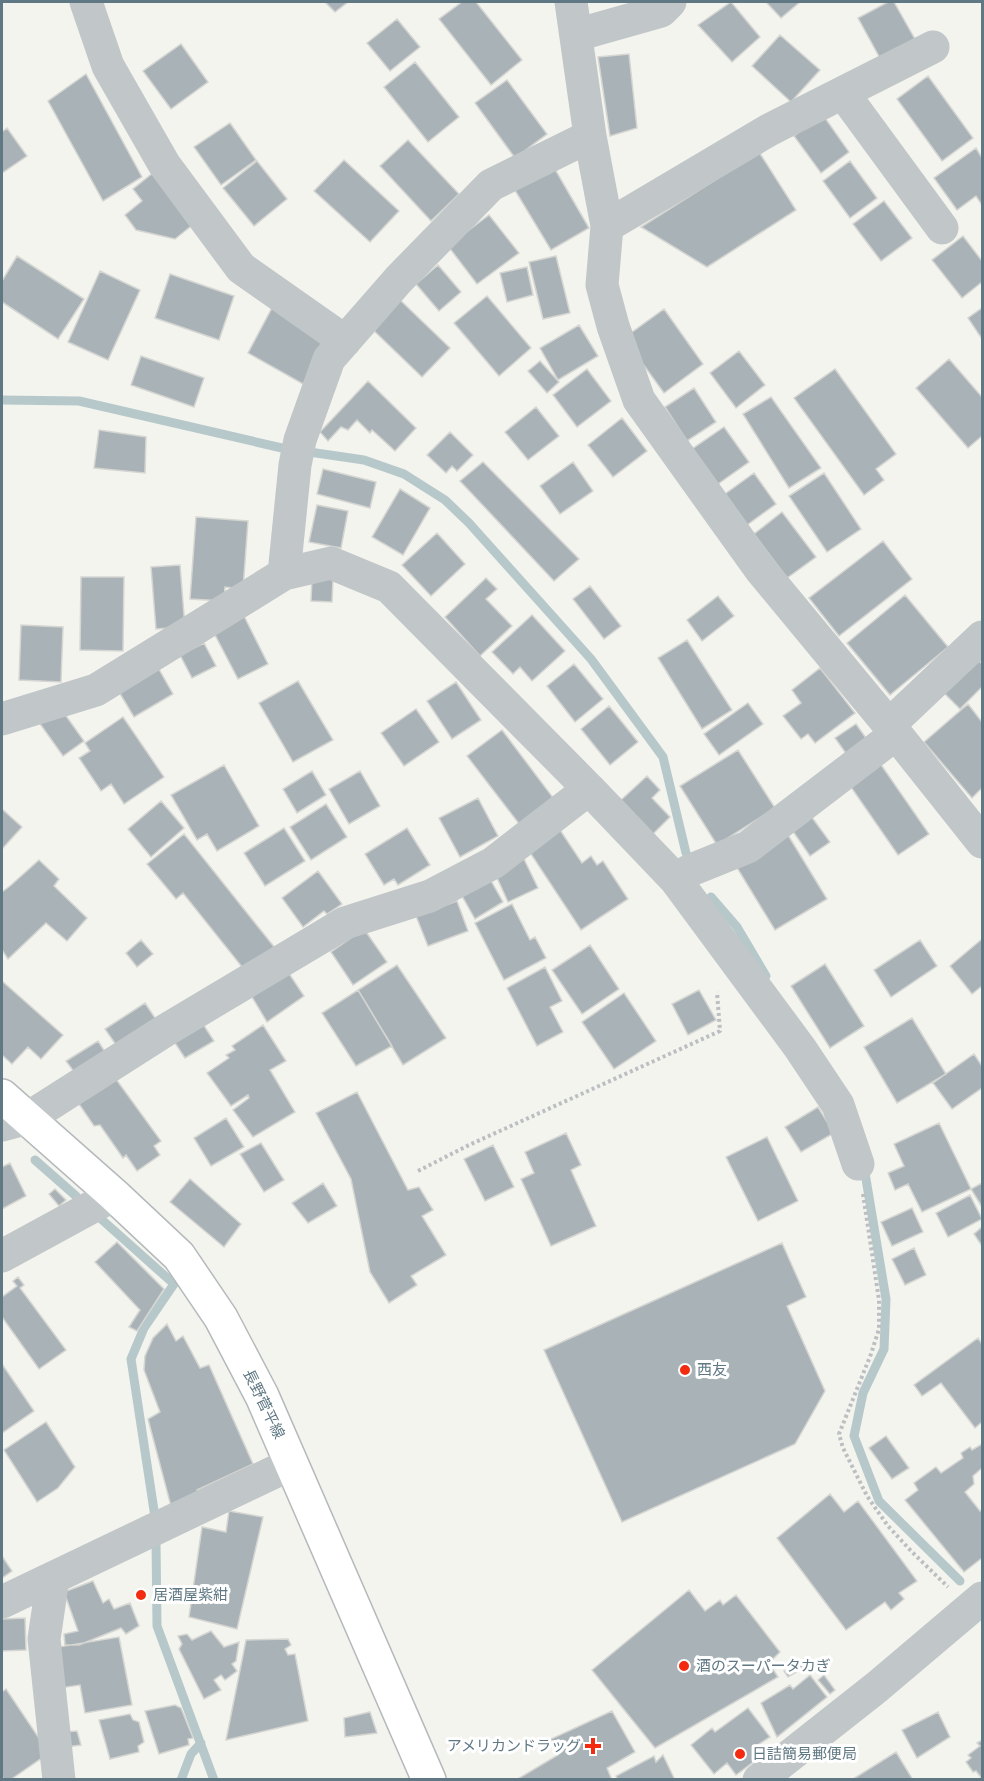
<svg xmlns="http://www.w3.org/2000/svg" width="984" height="1781" font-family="'Roboto Condensed','Noto Sans JP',sans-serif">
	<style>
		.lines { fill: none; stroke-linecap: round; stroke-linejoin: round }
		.stream { stroke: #b7c8ca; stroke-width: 9 }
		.building { fill: #a9b3b7; stroke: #d5d5d2; stroke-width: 1.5 }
		.major-casing { stroke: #b4b9bc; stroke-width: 36 }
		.path { stroke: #bcbfc1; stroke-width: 4; stroke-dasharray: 3 3; stroke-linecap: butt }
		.minor { stroke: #c1c6c8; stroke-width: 33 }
		.major { stroke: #fff; stroke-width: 33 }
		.poi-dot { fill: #f32b10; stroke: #fff; stroke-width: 2 }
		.labels { text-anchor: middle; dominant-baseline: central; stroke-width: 6; stroke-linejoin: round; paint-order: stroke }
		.poi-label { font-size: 15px; fill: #607883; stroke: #fff; text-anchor: start }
		.street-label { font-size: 15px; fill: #607883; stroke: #fff }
	</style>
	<rect width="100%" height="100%" fill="#f4f4ef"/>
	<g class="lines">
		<path class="stream" d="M2,400L79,401L282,448L364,460L404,474L445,500L469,523L591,659L663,757L686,853
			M711,897L737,927L766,976
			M35,1160L76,1196
			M864,1167L886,1299L884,1349L863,1393L854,1436L879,1501L960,1581
			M100,1218L174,1284L144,1328L131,1359L155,1517
			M156,1542L157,1626L214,1780
			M181,1780L191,1754L201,1743"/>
	</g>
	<path class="building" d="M325,2H348L335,12Z
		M462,2H476L522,60L491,85L439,19Z
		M731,2L760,37L732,62L698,25Z
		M766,2H800L781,18Z
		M888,2H894L916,41L881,60L858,18Z
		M397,19L420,47L390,71L367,43Z
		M780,35L820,70L791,102L752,66Z
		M181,44L208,82L171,109L143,71Z
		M629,54L637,128L610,136L598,57Z
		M415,62L459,117L428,142L384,87Z
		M86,74L142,177L103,201L48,101Z
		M928,76L973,138L942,161L897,99Z
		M507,80L547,134L515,158L475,103Z
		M823,115L849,152L821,173L794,136Z
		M230,123L256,160L221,185L194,147Z
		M7,128L27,156L2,173V132Z
		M408,140L459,194L431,221L380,166Z
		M976,148L982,158V205L976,196L957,210L934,178Z
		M759,152L796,210L707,267L641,227Z
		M344,160L399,211L370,242L314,191Z
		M257,161L287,199L254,226L223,188Z
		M850,161L877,198L850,218L823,181Z
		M552,164L589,228L551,250L513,187Z
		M159,168L200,219L175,239L136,230L125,215L142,201L133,189Z
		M884,201L912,238L881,261L853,224Z
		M489,215L519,253L477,284L448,246Z
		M963,236L982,261V282L962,298L932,260Z
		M17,256L84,299L58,339L2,302V281Z
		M556,256L570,313L543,319L529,262Z
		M438,265L461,292L439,311L416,284Z
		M527,267L533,295L507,302L500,273Z
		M100,271L140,290L108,360L68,342Z
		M170,274L234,296L219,340L155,318Z
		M487,296L531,348L499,376L454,323Z
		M398,298L450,348L422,377L370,327Z
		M273,306L329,337L303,384L248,353Z
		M982,308V339L968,318Z
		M664,309L703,364L664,393L624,338Z
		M579,325L598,356L558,380L540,348Z
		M739,351L765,385L736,408L710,373Z
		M141,356L204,378L194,407L131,385Z
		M949,359L982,397V436L968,448L916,388Z
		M540,361L559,382L547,393L528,371Z
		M587,369L611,401L577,427L553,395Z
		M835,369L896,454L876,469L884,480L864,495L794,398Z
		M368,381L416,428L395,451L372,430L370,433L357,420L348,430L341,427L328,441L320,432Z
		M694,388L716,422L687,441L665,407Z
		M771,397L821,468L789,488L743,414Z
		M536,407L559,436L528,460L505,432Z
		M622,418L647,451L613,477L588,445Z
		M724,427L749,462L718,484L692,449Z
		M99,430L146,437L145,473L94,468Z
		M450,432L473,455L457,471L452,466L446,473L427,455Z
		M483,462L579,559L554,581L460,481Z
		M573,462L593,491L560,514L540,486Z
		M323,469L376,482L370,508L317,494Z
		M754,473L776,504L747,525L725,494Z
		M824,473L861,529L827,552L789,496Z
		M400,489L430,508L403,555L372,537Z
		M317,505L348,511L341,548L309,542Z
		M782,512L816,557L787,578L754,534Z
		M196,517L248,521L243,589L225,587L224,601L190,599Z
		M437,533L465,564L431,596L402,565Z
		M883,541L912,579L839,636L809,598Z
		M180,565L185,627L156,629L151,567Z
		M81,577H124L123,651L80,650Z
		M312,578L333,579L332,602L311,601Z
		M486,578L497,589L486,599L512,626L480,656L445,617Z
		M590,586L621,626L604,639L573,599Z
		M905,595L948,647L890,695L847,643Z
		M718,596L734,616L702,641L687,620Z
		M532,615L565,651L532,681L520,667L513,674L492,652Z
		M244,616L268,664L238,679L213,631Z
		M21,625L63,627L61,682L19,680Z
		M687,640L732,710L702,729L658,658Z
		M204,643L216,666L192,678L180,655Z
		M975,656L982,664V687L960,709L941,690Z
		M156,664L173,694L134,717L116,687Z
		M574,664L603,699L575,722L547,686Z
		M820,668L855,713L815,743L808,734L801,739L783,716L801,703L792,690Z
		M298,681L333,740L293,762L259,703Z
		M456,682L481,720L452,739L427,701Z
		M748,703L763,724L719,755L704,734Z
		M968,704L982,722V788L972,798L924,742Z
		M59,706L84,741L63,756L38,721Z
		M609,706L638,742L610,765L581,729Z
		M416,709L439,742L404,766L381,733Z
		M123,717L164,777L124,804L111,784L101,791L79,758L90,751L85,743Z
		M856,724L871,745L850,759L835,738Z
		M502,730L554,799L520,825L467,756Z
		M738,750L775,808L717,845L680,786Z
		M875,756L929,834L898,855L844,777Z
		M224,765L259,826L217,851L207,834L197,840L171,795Z
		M312,771L326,795L297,813L283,789Z
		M360,771L380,806L349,824L329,789Z
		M647,776L660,790L652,798L670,817L653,834L621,800Z
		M478,798L498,836L460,857L439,818Z
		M161,801L184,828L151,857L128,829Z
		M326,804L347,837L311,860L290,827Z
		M2,809L22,827L2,849Z
		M811,816L830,842L810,856L792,830Z
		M284,828L305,861L265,886L244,853Z
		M407,828L430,865L398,885L394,879L384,885L365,854Z
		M560,830L582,863L591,856L597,865L603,861L628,899L581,930L529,851Z
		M184,834L275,948L246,972L183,893L176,899L147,864Z
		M788,835L827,899L775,930L736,866Z
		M523,857L538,888L508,902L494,871Z
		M39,860L59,879L54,886L87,918L67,941L46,923L8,959L2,950V892L10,886Z
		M318,871L342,904L327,914L324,911L303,927L282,898Z
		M490,879L503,902L475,919L462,896Z
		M457,901L468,931L428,946L416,916Z
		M512,904L530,940L535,937L546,958L504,980L475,923Z
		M364,929L387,962L353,985L331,952Z
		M982,939V986L972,994L950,966Z
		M141,940L153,954L137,967L126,953Z
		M920,940L937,966L891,997L874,970Z
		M590,945L619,989L582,1014L552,970Z
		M825,964L864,1026L830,1048L791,986Z
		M397,965L446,1038L403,1065L358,990Z
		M545,967L562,1001L550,1007L563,1032L537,1046L507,988Z
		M286,969L304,996L267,1022L249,992Z
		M2,981L63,1035L41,1059L28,1047L12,1064L2,1055Z
		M358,990L392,1046L356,1066L322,1013Z
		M699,990L716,1020L688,1035L672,1004Z
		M624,993L656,1041L614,1069L582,1022Z
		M145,1003L159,1024L121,1052L105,1029Z
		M912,1018L946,1074L897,1103L864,1047Z
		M201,1021L214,1041L185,1058L173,1040Z
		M263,1025L286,1061L270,1070L295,1112L253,1137L233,1110L249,1098L248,1095L231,1106L207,1073L229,1058L226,1055L235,1050L232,1046Z
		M98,1041L111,1061L81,1081L66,1061Z
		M974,1054L982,1066V1088L952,1109L933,1083Z
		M113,1075L161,1141L154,1146L160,1155L137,1171L126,1155L123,1158L100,1125L94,1126L77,1101Z
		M357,1092L408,1190L419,1187L433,1210L422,1216L446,1255L411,1276L417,1285L389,1303L370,1272L351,1179L316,1113Z
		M818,1107L834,1133L801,1152L785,1127Z
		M226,1118L244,1147L211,1166L194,1138Z
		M939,1123L971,1189L922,1212L908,1184L895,1190L888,1173L904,1166L894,1144Z
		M566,1133L581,1165L571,1170L596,1226L551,1246L521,1179L534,1173L525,1152Z
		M767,1137L798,1201L758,1221L726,1157Z
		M261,1143L284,1180L264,1192L240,1154Z
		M493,1145L514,1187L485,1201L464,1159Z
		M10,1163L26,1196L2,1209V1167Z
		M190,1179L241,1224L224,1247L170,1202Z
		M323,1183L337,1206L308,1223L292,1203Z
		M982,1183V1207L971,1189Z
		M55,1189L66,1200L59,1206L49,1194Z
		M970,1195L982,1219L948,1237L936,1213Z
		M912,1208L923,1232L892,1246L881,1222Z
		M982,1227V1246L974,1234Z
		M117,1242L164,1289L137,1331L129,1327L140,1310L95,1262Z
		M782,1243L806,1297L787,1306L825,1391L795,1444L622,1522L544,1350Z
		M914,1248L926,1275L905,1285L892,1259Z
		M18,1277L24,1285L20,1288L66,1350L39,1369L2,1317V1297L17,1286L13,1281Z
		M167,1324L176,1341L183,1336L200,1368L209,1365L253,1464L197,1490L199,1499L172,1510L148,1419L160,1412L144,1370L145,1356L153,1338Z
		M978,1338L982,1344V1422L975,1428L941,1383L922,1396L914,1385Z
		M2,1364L34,1411L2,1433Z
		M46,1422L75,1467L58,1488L37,1502L4,1450Z
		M886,1436L909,1468L892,1479L869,1448Z
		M982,1444V1468L973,1476L974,1484L965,1492L980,1511L982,1510V1558L964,1572L905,1500L918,1490L914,1483L936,1467L941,1473L963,1458L961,1453L970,1447L972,1450Z
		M830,1494L844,1512L858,1501L917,1581L899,1593L904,1599L891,1610L885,1602L846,1630L777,1538Z
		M229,1511L263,1517L237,1629L189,1617L202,1527L226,1532Z
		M2,1556L12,1571L2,1578Z
		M93,1581L103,1603L109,1599L114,1609L130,1603L139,1626L126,1634L121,1628L79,1645H65L64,1634L78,1631L64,1592Z
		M689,1590L705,1611L720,1600L723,1605L736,1595L780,1652L769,1663L778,1677L655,1748L592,1670Z
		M25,1618L26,1650L2,1651V1619Z
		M211,1631L224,1647L239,1642L236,1661L232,1664L237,1671L225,1680L221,1675L214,1680L221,1690L204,1699L179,1649L182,1644L178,1636L187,1634L192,1640Z
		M119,1637L132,1705L85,1713L80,1685L60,1688L52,1648Z
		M288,1639L291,1645L285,1649L288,1655L295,1654L308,1721L226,1740L246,1640Z
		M804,1659L807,1666L788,1677L784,1671Z
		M810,1675L827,1697L777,1737L761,1703L790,1685L793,1689Z
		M824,1675L835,1690L830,1694L818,1680Z
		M6,1689L49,1753L10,1780H4L2,1776V1692Z
		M175,1705L181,1708L193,1738L188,1739L189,1745L159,1754L145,1711Z
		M748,1708L770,1737L753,1748L760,1757L736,1775L727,1763L714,1774L691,1745L712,1728L715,1732Z
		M612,1711L635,1752L607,1768L612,1780H516L558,1755L551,1739Z
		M370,1712L377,1733L345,1737L344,1718Z
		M938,1712L950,1737L917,1758L902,1730Z
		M130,1714L133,1720L139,1722L144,1742L138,1746L139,1752L110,1759L99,1720Z
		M77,1731L81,1745L66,1747L64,1732Z
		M982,1740V1779L976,1771L973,1772L966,1762L971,1758L968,1755L980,1746L977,1743Z
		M896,1752L913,1780L853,1779Z
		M663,1755L675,1780H618L616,1776L654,1756L656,1762Z"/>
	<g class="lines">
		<g class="major-casing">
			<path id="major" d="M2,1096L114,1195L179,1256L221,1318L262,1396L429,1780"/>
		</g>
		<path class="path" d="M418,1171L469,1145L720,1031L717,992
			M863,1194L879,1300V1329L871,1354L839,1434L843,1448L867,1496L888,1526L912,1552L948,1587"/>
		<path class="minor" d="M86,2L108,66L164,164L241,268L345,341
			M571,2L590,136L607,226L602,285L613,326L639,400L760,569L889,725L982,842
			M576,35L661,11L670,2
			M843,93L942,228
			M607,226L769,130L933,47
			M284,574L331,563L389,587L589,789
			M2,719L96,690L284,574L295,465L300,440L329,359L399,279L491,185L590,136
			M889,725L982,637
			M675,879L800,1048L838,1105L858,1164
			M2,1125L28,1118L166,1030L345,923L430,896L493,863L589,789L675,879L691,870L748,847L896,734
			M2,1256L114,1195
			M53,1578L44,1639L59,1780
			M2,1602L291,1464
			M759,1780L877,1687L982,1598"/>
		<use href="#major" class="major"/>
	</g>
	<g class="poi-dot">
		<circle cx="685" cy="1370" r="6"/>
		<circle cx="141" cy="1595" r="6"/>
		<circle cx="684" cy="1666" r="6"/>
		<path d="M590 1737h6v6h6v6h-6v6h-6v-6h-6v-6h6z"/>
		<circle cx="740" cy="1754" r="6"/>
	</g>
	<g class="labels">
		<g class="poi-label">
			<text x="697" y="1370">西友</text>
			<text x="153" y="1595">居酒屋紫紺</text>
			<text x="696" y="1666">酒のスーパータカぎ</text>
			<text x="581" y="1746" text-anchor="end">アメリカンドラッグ</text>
			<text x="752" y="1754">日詰簡易郵便局</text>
		</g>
		<g class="street-label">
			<text transform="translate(264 1404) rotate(64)">長野菅平線</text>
		</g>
	</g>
	<rect width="984" height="1781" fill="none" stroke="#607883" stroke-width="6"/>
</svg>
